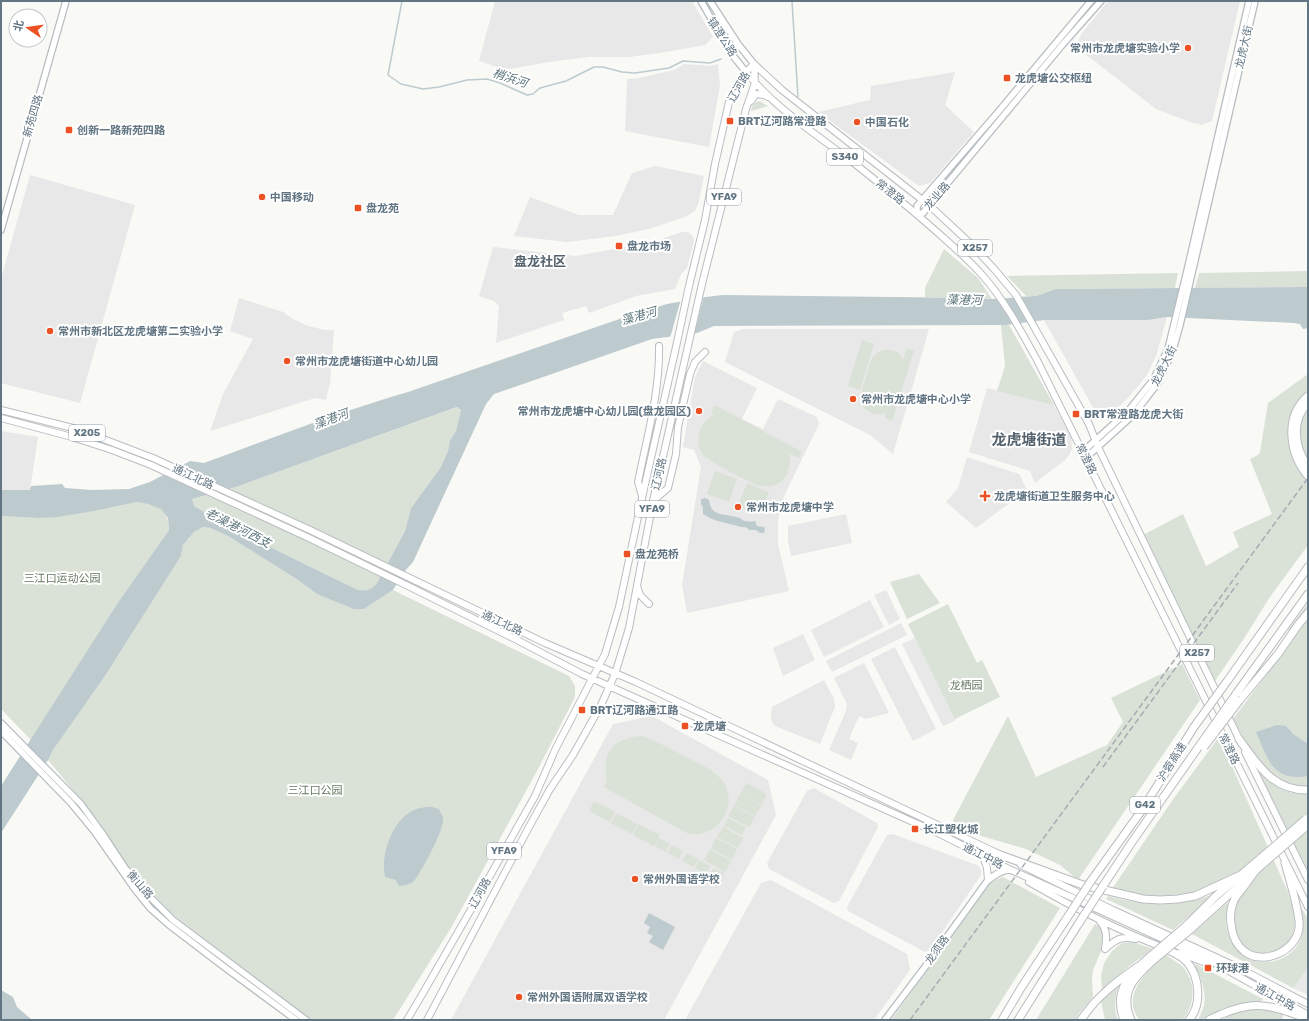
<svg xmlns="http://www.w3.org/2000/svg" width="1309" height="1021" font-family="Rubik,'Noto Sans SC',sans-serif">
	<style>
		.built { fill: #e7e8e7 }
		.green { fill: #dae1d7 }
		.water { fill: #bdcace; fill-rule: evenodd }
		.pier { fill: #f9f9f6 }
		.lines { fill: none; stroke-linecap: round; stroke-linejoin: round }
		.stream { stroke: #bdcace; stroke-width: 1.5 }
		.secondary-casing { stroke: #b6bdc1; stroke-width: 8 }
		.primary-casing { stroke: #babec2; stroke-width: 8 }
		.highway-casing { stroke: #b9bdc0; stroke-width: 9 }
		.secondary { stroke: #fff; stroke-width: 5.5 }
		.primary { stroke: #fff; stroke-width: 6 }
		.highway { stroke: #fff; stroke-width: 7 }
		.rail { stroke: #a5acb2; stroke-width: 1.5; stroke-dasharray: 6 3; stroke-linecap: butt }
		.highway-bridge-casing { stroke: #b9bdc0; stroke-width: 9; stroke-linecap: butt }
		.highway-bridge { stroke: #fff; stroke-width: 7 }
		.poi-dot { fill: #ed5022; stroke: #fff; stroke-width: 1.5 }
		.labels { text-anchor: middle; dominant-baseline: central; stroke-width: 4; stroke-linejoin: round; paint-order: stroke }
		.shield { fill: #fff; stroke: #919ea8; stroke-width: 1 }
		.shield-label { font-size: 10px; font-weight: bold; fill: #627583 }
		.street-label { font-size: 11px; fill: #627583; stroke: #fff }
		.poi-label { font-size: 11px; font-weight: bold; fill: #627583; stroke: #fff; text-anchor: start }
		.park-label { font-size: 11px; fill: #667a62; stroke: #fff }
		.water-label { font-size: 12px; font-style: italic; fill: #5d757d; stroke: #fff }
		.quarter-label { font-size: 13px; font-weight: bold; fill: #55636e; stroke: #fff }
		.district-label { font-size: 15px; font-weight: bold; fill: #55636e; stroke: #fff }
	</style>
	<rect width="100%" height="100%" fill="#f9f9f6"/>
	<path class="built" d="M495,1H692L713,37L705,45L660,53L629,57H589L549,62L509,69L500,68L479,61Z
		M1108,1H1240L1212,121L1202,125L1190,122L1156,109L1079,49L1078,41L1082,33Z
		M684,64L710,66L718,64L720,85L709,147L625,131L627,79L639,78L674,70Z
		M955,72L945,105L974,132L930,183L919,186L818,112L870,100L871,86Z
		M655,166L704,176L699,201L695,211L685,217L649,229L615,236L567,242L514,236L530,197L579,215H613L632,173Z
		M30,175L135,205L80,403L1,383V279Z
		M682,232H688L693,236L694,241L687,268L681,274L675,289L636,296L589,313L586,306L562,313L564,320L496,343L499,306L494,301L479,296L493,247L576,256L652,242Z
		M239,298L283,312L293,319L308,326L325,330H334L330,383L326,400L315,398L210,431L223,394L253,339L230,331Z
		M1167,317L1156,356L1147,375L1129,397L1112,413L1100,420L1044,320H1148Z
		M743,329H929L893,454L870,435L725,362L734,332Z
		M703,361L757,388L742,419L763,429L778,399L817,417L819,424L784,496L778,520V544L789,591L687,613L682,585L701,467L694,450L683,447L695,377Z
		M987,388L1054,405L1071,437L1072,449L1069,455L1065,460L1035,483L1030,471L969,452Z
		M1,431L38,437L30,490H1Z
		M967,457L1019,474L1027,490L976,528L946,502L958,488Z
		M846,514L852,543L791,556L788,541V526Z
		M886,590L900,619L889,625L874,595Z
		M870,600L884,627L824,657L811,630Z
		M901,623L907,635L832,672L826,661Z
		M803,634L815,660L783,676L773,648Z
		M915,638L956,720L943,726L902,644Z
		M895,647L936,729L913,741L871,659Z
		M864,663L889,713L866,719L859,716L849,739L858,743L851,760L829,750L846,711L847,704L834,678Z
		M824,680L834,699L835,707L820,744L775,726L771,720V712L772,707Z
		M652,716L768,780L776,815L664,1020H451L613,724Z
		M814,788L877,823L878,827L839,901L834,903L769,869L767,863L807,791Z
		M893,834L979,866L981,870V875L930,950L925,952L848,911L847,907L887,835Z
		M771,880L907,954L910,970L874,1020H685L761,883Z
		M1308,968V995L1293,988Z"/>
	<path class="green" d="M759,101L768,106L751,111C752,106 753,103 759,101Z
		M944,249L978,278L992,299L980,298L925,297V288Z
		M1308,271V287L1195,288L1199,273Z
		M1178,273L1175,288L1056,289L1036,296H1026L1007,276Z
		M1001,325H1009L1054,405L997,391L1005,366Z
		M862,340L874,344L860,390L848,386Z
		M907,348L914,351L892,421L885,418L886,413C880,415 874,415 868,411C855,403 864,385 867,374C869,367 870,358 876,354C881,349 891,349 897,352C900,354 902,357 903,360Z
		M1308,374V545L1270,597L1243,640L1215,681L1143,535L1183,514L1206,566L1239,547L1233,532L1272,514L1250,459L1258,455L1260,452L1268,403Z
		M715,405L802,452L799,458L790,454C791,477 781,491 756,485C743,478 710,463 702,453C698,447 698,441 699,434C701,425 706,419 714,415L711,412Z
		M458,407L461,411L456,431L450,440L448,451L441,467L411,508L405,531L377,583C371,590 367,591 358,590C302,563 247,537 194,506L192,499L236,487Z
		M715,471L737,479L729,502L707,494Z
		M747,483L769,492L760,515L738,506Z
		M137,502C157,505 168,507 169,530L117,604L31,740L1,709V516L38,518L94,511Z
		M203,527L210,528L228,536L295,578L317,594L364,609L393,590L569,676L575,686V697L537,771L451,928L393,1020H311L171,913L127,866L97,819L48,760L53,750L105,676L181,556L183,545L194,532Z
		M919,574L940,603L907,619L890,582Z
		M1308,603V609L1289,631L1288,630Z
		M948,604L977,663L982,660L1000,697L955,719L908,624Z
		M1308,619V787L1287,786L1267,771L1249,748L1233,719Z
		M1182,664L1200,700L1078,880L1060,865L1026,849L978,835L954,824L953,820L1008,716L1036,777L1107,745L1123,722L1111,698Z
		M642,736L651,739C665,746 679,753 692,760C701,765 711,769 718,776C732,789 732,809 720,822C716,828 706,833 699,834C696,835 691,833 687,833L604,787C610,775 604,775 606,763C607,744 625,737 642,736Z
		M1219,737L1287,890C1290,900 1295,912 1295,923C1294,942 1280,955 1261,953C1254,952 1246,949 1241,944C1238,940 1236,935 1235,930C1229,905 1248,880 1267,864L1262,851L1241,870L1214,884L1193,893L1161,896L1141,895L1112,889L1174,798Z
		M1260,772C1274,788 1286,795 1308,794V814L1287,832L1258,773Z
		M746,783L767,794L761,805L740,794Z
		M740,794L761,806L755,816L734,805Z
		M594,801L615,812L610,822L589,811Z
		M734,806L755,817L749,827L728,816Z
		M616,813L637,824L632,834L611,823Z
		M728,818L746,827L742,835L724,826Z
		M638,824L660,835L654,846L633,835Z
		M723,827L743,838L738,848L717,837Z
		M1308,830V876L1293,843Z
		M659,838L670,844L666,852L655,846Z
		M716,838L737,849L732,860L711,849Z
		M672,845L683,851L679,859L668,853Z
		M710,850L731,861L725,872L704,860Z
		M687,853L698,859L694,867L682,861Z
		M699,860L710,866L706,874L695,868Z
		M713,868L724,873L720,881L709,876Z
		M1003,877L1060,908L989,1020H891L992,881Z
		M1211,895L1213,896L1173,930L1106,899L1108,896C1145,906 1174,908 1211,895Z
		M1227,903L1229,904C1228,908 1226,912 1226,916C1224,929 1231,947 1242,955C1260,969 1290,962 1300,941C1305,931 1303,918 1301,907L1308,919V968L1293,988L1192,934Z
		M1095,924L1101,927L1105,942L1093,970L1092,980L1093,997L1078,1015L1076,1020H1036Z
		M1133,942L1153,949L1128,967L1102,990L1101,976L1104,963L1112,951L1122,943Z
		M1166,955C1171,959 1177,962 1182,966C1196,980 1196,1005 1182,1020H1139C1137,1016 1133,1010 1133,1006C1131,984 1151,968 1166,955Z
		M1196,964L1263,999L1262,1001C1249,1002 1236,1004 1224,1008C1217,1011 1204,1020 1198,1020C1200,1015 1203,1010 1204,1005C1206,992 1202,978 1195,966Z
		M1119,984C1115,997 1113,1007 1118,1020H1105L1101,1001Z
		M1255,1009H1270L1281,1012L1283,1015L1282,1020H1222L1235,1013Z"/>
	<path class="water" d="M1308,287V328L1303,329L1300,324L1294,323L1167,317L1148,320H1044L1006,325L714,326L697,333L652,339L494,394L486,404L413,562L405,571L393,590L364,609H354L317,594L295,578L228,536L210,528L203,527L194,532L183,545L181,556L105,676L53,750L48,760L1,833V786L117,604L169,530L168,518L161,509L148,504L137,502L94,511L57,517L38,518L1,516V490H30L31,486L62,484L65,488L92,490L129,489L150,482L190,461L204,463C272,438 339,412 408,392L631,315L667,304L706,297L723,295L980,298L987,299H1001L1017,297L1036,296L1056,289ZM457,407L461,410L456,431L450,440L448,451L441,467L411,508L405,531L377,583C371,590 367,591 358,590C302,563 247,537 194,506L192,499L236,487Z
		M705,498L709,500C711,518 726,513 739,518C741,518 742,520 744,521C747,521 749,521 750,522L755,521L757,526L764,527L765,530L764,533H760L756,530H749L746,527C741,528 739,526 734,525C722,522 713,521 703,514V507L701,504V499Z
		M1277,725L1286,726L1293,734L1308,744V776C1272,782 1268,759 1256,732Z
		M432,807L439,809C440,812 442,815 443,818C445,829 421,872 414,881C410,885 405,885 399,886L396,880L385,877C380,853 394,814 420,808C424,807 428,807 432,807Z
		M649,913L675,927L663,950L649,942L653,936L647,933L650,927L644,923Z
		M1,990L13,997L17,1007L32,1020H1Z"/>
	<path class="pier" d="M704,295L694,335L670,338L681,299Z"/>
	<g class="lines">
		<path class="stream" d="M402,1L388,75L401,84L423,89L439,87L467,80L487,79L500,83L527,95L533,94L540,88L566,81L594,67H603L622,72L635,73L669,68L683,61L710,63L721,59
			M792,1L798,97"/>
		<g class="secondary-casing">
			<path id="secondary" d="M701,1L730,52L746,72
				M710,1L738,44L754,64
				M1091,1L999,111L922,200L917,206V214L923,213L926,209L1063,44L1101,1
				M1,230L66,1
				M1083,454H1090L1133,415L1158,383L1173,350L1180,325L1255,1
				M1083,454L1087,448L1129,410L1154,379L1168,349L1187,271L1249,1
				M1,723L81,804L102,833L125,868L151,898L173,920L306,1020
				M1,731L71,803L94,831L134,888L150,908L168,924L223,966L296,1020
				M885,1020L928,963L988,880"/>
		</g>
		<g class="primary-casing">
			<path id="primary" d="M754,64L782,90L930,206L972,245L995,270L1016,295L1089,424L1098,447L1241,743
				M746,72C774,107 814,133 850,160C883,186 915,212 946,240C958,251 972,263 983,276C1005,301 1021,331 1037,360L1308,907
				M751,101L756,94L764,95L768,97
				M1,410L77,429L153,458L310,530L545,643L636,682L999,854
				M1,418L72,437L112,450L151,465L307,537L404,584L517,640L582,674L940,834L1009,869L1038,882L1209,960L1308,1015
				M642,496L638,482C647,437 660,392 659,346
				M653,501L668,488L676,454L678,427L690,374L695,362L705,352
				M637,586L640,595L649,604
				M1245,752L1308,880
				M983,856L987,868L988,880
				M1021,865L1113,910L1237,967L1308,1004
				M988,880C995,875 1001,870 1009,870
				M1029,882C1072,907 1118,930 1164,948
				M1099,920C1107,929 1107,937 1105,948
				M1105,949C1116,939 1121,936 1136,939
				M1179,953L1206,963
				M407,1020L423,993L469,913L535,796L556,748L605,654L619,607L642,498L676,347L689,286L705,220L715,164L729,102L746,72L754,64
				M427,1020L529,827L550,789L573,755L601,705L615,674L629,628L653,501L702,284L746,109L755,83L754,64"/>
		</g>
		<g class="highway-casing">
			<path id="highway" d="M1308,396C1284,417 1289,453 1308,476
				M1308,403C1290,421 1295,448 1308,467
				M1228,680L1308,567
				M1236,694L1308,594
				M1239,701L1278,654L1298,625L1308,613
				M1239,739C1258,765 1273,791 1308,790
				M995,853L1083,885L1143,899L1160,900L1178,899L1195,896L1243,874
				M1256,870C1252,875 1249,880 1245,885C1241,891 1235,896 1233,903C1230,910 1230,916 1231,924C1232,934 1235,944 1244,951C1262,966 1296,952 1299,928C1301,915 1289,878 1285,863
				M1091,881L1142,810L1194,727
				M1103,886L1132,842L1202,742
				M1186,926L1217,895L1261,858
				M1191,929L1264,863
				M1166,949C1173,952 1182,956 1187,962C1200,977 1202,1005 1189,1020
				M1002,1020L1021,988L1067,918
				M1018,1020L1079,923
				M1081,1020C1096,997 1117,981 1139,966
				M1124,1020C1112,990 1131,973 1152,955
				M1131,1020C1118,990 1137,975 1157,957
				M1209,1020C1251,999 1266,1003 1308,1019"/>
		</g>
		<use href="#secondary" class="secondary"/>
		<use href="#primary" class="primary"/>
		<use href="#highway" class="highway"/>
		<path class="rail" d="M1103,767L1238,583
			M910,1020L1308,478"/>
		<g class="highway-bridge-casing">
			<path id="highway-bridge" d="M1194,727L1228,680
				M1202,742L1236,694
				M1204,747L1239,701
				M1261,858L1306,819
				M1264,863L1308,825
				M1067,918L1091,881
				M1079,923L1103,886
				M1152,955L1186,926
				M1157,957L1191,929"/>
		</g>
		<use href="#highway-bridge" class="highway-bridge"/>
	</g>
	<g class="poi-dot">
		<circle cx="1188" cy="48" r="4"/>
		<rect x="1003" y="74" width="8" height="8" rx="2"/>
		<rect x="726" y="117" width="8" height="8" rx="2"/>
		<circle cx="857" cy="122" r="4"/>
		<rect x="65" y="126" width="8" height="8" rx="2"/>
		<circle cx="262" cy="197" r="4"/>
		<rect x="354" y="204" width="8" height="8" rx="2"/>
		<rect x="615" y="242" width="8" height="8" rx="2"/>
		<circle cx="50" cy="331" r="4"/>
		<circle cx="287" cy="361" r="4"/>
		<circle cx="853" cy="399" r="4"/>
		<circle cx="699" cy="411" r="4"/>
		<rect x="1072" y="410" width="8" height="8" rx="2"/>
		<path d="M983 490h4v4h4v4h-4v4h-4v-4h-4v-4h4z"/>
		<circle cx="738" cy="507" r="4"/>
		<rect x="623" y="550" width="8" height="8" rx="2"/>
		<rect x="578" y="706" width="8" height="8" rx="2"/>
		<rect x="681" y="722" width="8" height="8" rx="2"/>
		<rect x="911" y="825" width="8" height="8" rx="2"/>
		<circle cx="635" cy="879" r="4"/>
		<rect x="1204" y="964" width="8" height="8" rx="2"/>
		<circle cx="519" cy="997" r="4"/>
	</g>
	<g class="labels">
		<g class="shield">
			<rect x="827" y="149" width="36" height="16" rx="3"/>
			<rect x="707" y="189" width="34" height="16" rx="3"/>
			<rect x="958" y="240" width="34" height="16" rx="3"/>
			<rect x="69" y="425" width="36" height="16" rx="3"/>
			<rect x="635" y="501" width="34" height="16" rx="3"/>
			<rect x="1180" y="645" width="34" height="16" rx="3"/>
			<rect x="1130" y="797" width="30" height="16" rx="3"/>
			<rect x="487" y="843" width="34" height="16" rx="3"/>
		</g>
		<g class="shield-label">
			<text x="845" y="157">S340</text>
			<text x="724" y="197">YFA9</text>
			<text x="975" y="248">X257</text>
			<text x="87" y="433">X205</text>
			<text x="652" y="509">YFA9</text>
			<text x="1197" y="653">X257</text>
			<text x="1145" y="805">G42</text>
			<text x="504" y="851">YFA9</text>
		</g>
		<g class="street-label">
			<text transform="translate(722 37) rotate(57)">镇澄公路</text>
			<text transform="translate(1244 47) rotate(-77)">龙虎大街</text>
			<text transform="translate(739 87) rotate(-60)">辽河路</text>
			<text transform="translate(33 116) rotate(-74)">新苑四路</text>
			<text transform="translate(890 192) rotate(38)">常澄路</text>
			<text transform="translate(937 196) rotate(-49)">龙业路</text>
			<text transform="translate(1164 366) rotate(-64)">龙虎大街</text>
			<text transform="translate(1086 459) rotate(64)">常澄路</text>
			<text transform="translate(659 474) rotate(-77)">辽河路</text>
			<text transform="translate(193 477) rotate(25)">通江北路</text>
			<text transform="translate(502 623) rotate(25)">通江北路</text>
			<text transform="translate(1229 749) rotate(64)">常澄路</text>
			<text transform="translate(1172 762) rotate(-58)">沪蓉高速</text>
			<text transform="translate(983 856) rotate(27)">通江中路</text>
			<text transform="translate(140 885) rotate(49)">衡山路</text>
			<text transform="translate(480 893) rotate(-61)">辽河路</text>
			<text transform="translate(937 950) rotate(-54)">龙须路</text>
			<text transform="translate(1275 997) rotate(29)">通江中路</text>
		</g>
		<g class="poi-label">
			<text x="1180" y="48" text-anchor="end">常州市龙虎塘实验小学</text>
			<text x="1015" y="78">龙虎塘公交枢纽</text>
			<text x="738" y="121">BRT辽河路常澄路</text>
			<text x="865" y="122">中国石化</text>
			<text x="77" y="130">创新一路新苑四路</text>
			<text x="270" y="197">中国移动</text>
			<text x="366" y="208">盘龙苑</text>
			<text x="627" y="246">盘龙市场</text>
			<text x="58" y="331">常州市新北区龙虎塘第二实验小学</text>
			<text x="295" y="361">常州市龙虎塘街道中心幼儿园</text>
			<text x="861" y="399">常州市龙虎塘中心小学</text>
			<text x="691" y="411" text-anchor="end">常州市龙虎塘中心幼儿园(盘龙园区)</text>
			<text x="1084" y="414">BRT常澄路龙虎大街</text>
			<text x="994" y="496">龙虎塘街道卫生服务中心</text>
			<text x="746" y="507">常州市龙虎塘中学</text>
			<text x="635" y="554">盘龙苑桥</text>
			<text x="590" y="710">BRT辽河路通江路</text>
			<text x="693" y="726">龙虎塘</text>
			<text x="923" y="829">长江塑化城</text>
			<text x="643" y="879">常州外国语学校</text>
			<text x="1216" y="968">环球港</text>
			<text x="527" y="997">常州外国语附属双语学校</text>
		</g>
		<g class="park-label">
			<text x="62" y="578">三江口运动公园</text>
			<text x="966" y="685">龙栖园</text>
			<text x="315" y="790">三江口公园</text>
		</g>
		<g class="water-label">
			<text transform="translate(510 78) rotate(18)">梢浜河</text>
			<text transform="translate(964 300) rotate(1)">藻港河</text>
			<text transform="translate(639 316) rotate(-16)">藻港河</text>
			<text transform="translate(331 419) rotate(-20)">藻港河</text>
			<text transform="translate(238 528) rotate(27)">老澡港河西支</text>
		</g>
		<g class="quarter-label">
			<text x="540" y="261">盘龙社区</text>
		</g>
		<g class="district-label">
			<text x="1029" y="440">龙虎塘街道</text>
		</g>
	</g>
	<rect width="1309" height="1021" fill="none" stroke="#627583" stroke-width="4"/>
	<g transform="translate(28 28) rotate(283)"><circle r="19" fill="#ffffff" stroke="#c0c8cd"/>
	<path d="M0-3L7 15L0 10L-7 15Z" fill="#ed5022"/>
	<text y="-6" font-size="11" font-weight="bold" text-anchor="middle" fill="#627583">北</text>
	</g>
</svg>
